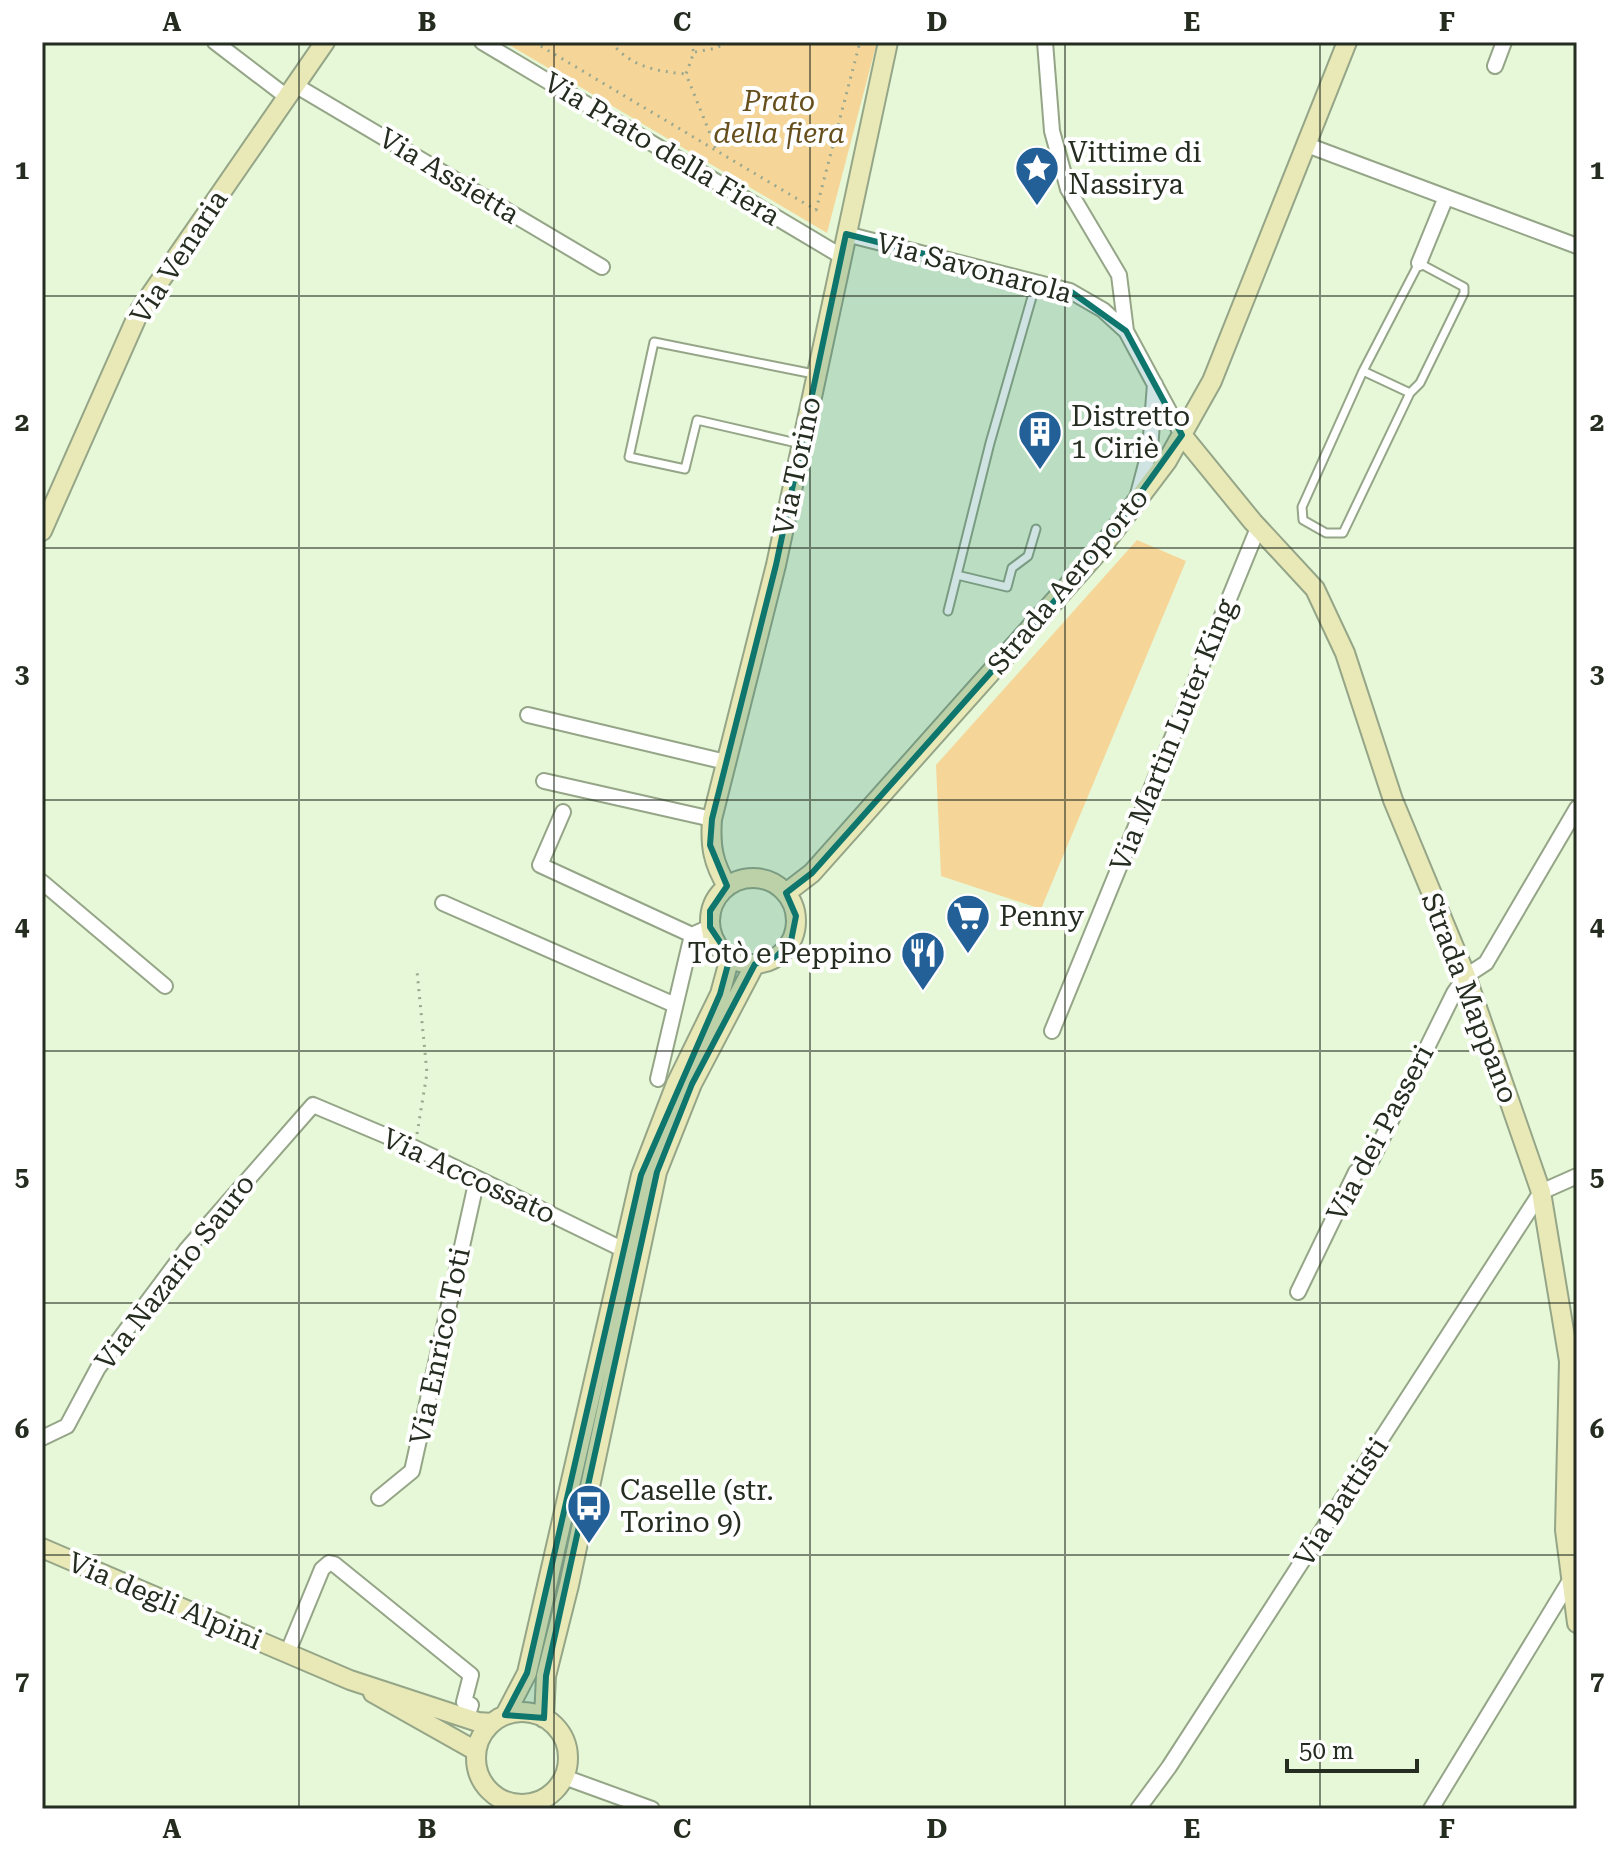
<svg xmlns="http://www.w3.org/2000/svg" width="1619" height="1851" font-family="'Roboto Serif',serif">
	<style>
		.green { fill: #f6d698 }
		.lines { fill: none; stroke-linecap: round; stroke-linejoin: round }
		.lane-casing { stroke: #95a587; stroke-width: 11 }
		.street-casing { stroke: #95a587; stroke-width: 18 }
		.secondary-casing { stroke: #95a587; stroke-width: 22 }
		.path { stroke: #9aa88f; stroke-width: 3; stroke-dasharray: 2 6; stroke-linecap: butt }
		.lane { stroke: #fff; stroke-width: 7 }
		.street { stroke: #fff; stroke-width: 14 }
		.secondary { stroke: #e9e8b7; stroke-width: 18 }
		.marked { fill: #0f766e; fill-opacity: 0.2; stroke: #0f766e; stroke-width: 6; stroke-linejoin: round }
		.grid { fill: none; stroke: #252c20; stroke-width: 2; stroke-opacity: 0.55 }
		.labels { text-anchor: middle; dominant-baseline: central; stroke-width: 8; stroke-linejoin: round; paint-order: stroke }
		.park-label { font-size: 28px; font-style: italic; fill: #664f1c; stroke: #fff }
		.street-label { font-size: 28px; fill: #252c20; stroke: #fff }
		.poi-label { font-size: 28px; fill: #252c20; stroke: #fff; text-anchor: start }
		.neatline { fill: none; stroke: #252c20; stroke-width: 3 }
		.grid-label { font-size: 26px; text-anchor: middle; font-weight: bold; fill: #252c20 }
	</style>
	<rect width="100%" height="100%" fill="#e6f8d8"/>
	<path class="green" d="M504,42H877L827,233Z
		M1137,540L1186,561L1041,909L941,876L936,765Z"/>
	<g class="lines">
		<g class="lane-casing">
			<path id="lane" d="M1419,263L1464,287V293L1420,383L1410,393L1343,533H1326L1303,520L1302,507L1363,371Z
				M1363,371L1410,393
				M801,444L697,420L685,469L629,457L654,342L814,374
				M957,575L1007,587L1012,568L1028,556L1036,529
				M948,611L990,443L1036,283"/>
		</g>
		<g class="street-casing">
			<path id="street" d="M215,42L287,97
				M482,42L841,256
				M1045,42L1052,131L1068,189L1119,275L1126,331
				M1495,66L1504,42
				M295,85L602,267
				M1307,145L1577,246
				M846,234L1070,291L1103,310L1126,331L1182,435
				M1419,263L1446,197
				M1137,498L1150,449L1155,384
				M528,715L726,762
				M544,781L712,819
				M563,812L540,865L692,935
				M42,882L165,986
				M443,903L675,1005
				M1052,1031L1258,528
				M658,1079L692,935L710,927
				M1298,1292L1356,1172L1372,1159L1454,993L1466,976L1486,963L1577,808
				M42,1438L67,1426L98,1368L187,1249L313,1105L415,1148L624,1250
				M379,1498L412,1471L477,1179
				M287,1654L322,1569L329,1563L334,1564L471,1675L464,1702L471,1705L467,1717
				M564,1777L652,1809
				M1138,1809L1169,1767L1541,1192L1577,1176
				M1431,1809L1571,1579"/>
		</g>
		<g class="secondary-casing">
			<path id="secondary" d="M1182,435L1253,522L1315,589L1345,653L1393,800L1466,976L1541,1192L1569,1361L1565,1530L1577,1623
				M42,531L140,310L325,42
				M710 921a43 43 0 1 1 86 0a43 43 0 1 1-86 0Z
				M727,886C713,863 710,846 712,819L776,565L888,42
				M786,893L812,873L1099,551L1167,461L1212,381L1347,42
				M42,1548L350,1680L478,1722L492,1723
				M373,1693L476,1751
				M476 1758a46 46 0 1 1 92 0a46 46 0 1 1-92 0Z
				M505,1715L527,1673L641,1175L676,1084L720,994L730,957
				M544,1718L546,1676L569,1585L657,1172L692,1084L755,964"/>
		</g>
		<path class="path" d="M534,42L816,210L860,42
			M611,42C631,67 655,71 686,74
			M689,42L694,52L686,74L717,151
			M695,52L717,48L725,42
			M417,1134L427,1073L417,971"/>
		<use href="#lane" class="lane"/>
		<use href="#street" class="street"/>
		<use href="#secondary" class="secondary"/>
	</g>
	<path class="marked" d="M846,234L1070,291L1126,331L1182,435L1099,551L812,873L786,893L796,916L791,941L776,957L755,964L692,1084L657,1172L546,1676L544,1718L505,1715L527,1673L641,1175L720,994L730,957L710,927V911L727,886L710,845L712,819L776,565Z"/>
	<path class="grid" d="M299,42V1809M554,42V1809M810,42V1809M1065,42V1809M1320,42V1809M42,296H1577M42,548H1577M42,800H1577M42,1051H1577M42,1303H1577M42,1555H1577"/>
	<defs>
		<g id="sight-pin" transform="scale(2.3)"><path d="M0 17L-7.5 6A9.5 9.5 0 1 1 7.5 6Z" fill="#236097" stroke="#fff"/><path d="M0-6L1.8-2.2L6-1.7L2.9 1.2L3.7 5.4L0 3.3L-3.7 5.4L-2.9 1.2L-6-1.7L-1.8-2.2Z" fill="#fff"/></g>
		<g id="building-pin" transform="scale(2.3)"><path d="M0 17L-7.5 6A9.5 9.5 0 1 1 7.5 6Z" fill="#236097" stroke="#fff"/><path d="M-4-6H4V6H1V3H-1V6H-4ZM-2.5-4.3h1.7v1.8h-1.7ZM.8-4.3h1.7v1.8H.8ZM-2.5-1h1.7V.8h-1.7ZM.8-1h1.7V.8H.8Z" fill="#fff"/></g>
		<g id="supermarket-pin" transform="scale(2.3)"><path d="M0 17L-7.5 6A9.5 9.5 0 1 1 7.5 6Z" fill="#236097" stroke="#fff"/><path d="M-6-5.5h2.5l.6 2H6L4.5 2H-2.5L-4.4-4H-6ZM-1.5 3.2a1.3 1.3 0 1 0 .1 0ZM3 3.2a1.3 1.3 0 1 0 .1 0Z" fill="#fff"/></g>
		<g id="restaurant-pin" transform="scale(2.3)"><path d="M0 17L-7.5 6A9.5 9.5 0 1 1 7.5 6Z" fill="#236097" stroke="#fff"/><path d="M-5-6h1v4h1v-4h1v4h1v-4h1v5L-1.5 .5V6h-2V.5L-5-1ZM5-6V6H3V1.5H1.5Q1.5-4 5-6Z" fill="#fff"/></g>
		<g id="bus-pin" transform="scale(2.3)"><path d="M0 17L-7.5 6A9.5 9.5 0 1 1 7.5 6Z" fill="#236097" stroke="#fff"/><path d="M-5-6H5V4H4V6H2V4H-2V6H-4V4H-5ZM-3.5-4V0h7V-4ZM-3.5 1.2v1.5H-2V1.2ZM2 1.2v1.5H3.5V1.2Z" fill="#fff"/></g>
	</defs>
	<g fill-rule="evenodd">
		<use href="#sight-pin" x="1037" y="168"/>
		<use href="#building-pin" x="1040" y="432"/>
		<use href="#supermarket-pin" x="968" y="916"/>
		<use href="#restaurant-pin" x="923" y="953"/>
		<use href="#bus-pin" x="589" y="1506"/>
	</g>
	<g class="labels">
		<g class="park-label">
			<text x="779" y="101">Prato<tspan x="779" dy="32">della fiera</tspan></text>
		</g>
		<g class="street-label">
			<text transform="translate(662 149) rotate(31)">Via Prato della Fiera</text>
			<text transform="translate(449 176) rotate(31)">Via Assietta</text>
			<text transform="translate(179 257) rotate(-57)">Via Venaria</text>
			<text transform="translate(974 268) rotate(15)">Via Savonarola</text>
			<text transform="translate(797 466) rotate(-78)">Via Torino</text>
			<text transform="translate(1068 581) rotate(-50)">Strada Aeroporto</text>
			<text transform="translate(1173 735) rotate(-68)">Via Martin Luter King</text>
			<text transform="translate(1470 998) rotate(69)">Strada Mappano</text>
			<text transform="translate(1380 1133) rotate(-62)">Via dei Passeri</text>
			<text transform="translate(469 1176) rotate(25)">Via Accossato</text>
			<text transform="translate(175 1272) rotate(-52)">Via Nazario Sauro</text>
			<text transform="translate(440 1346) rotate(-78)">Via Enrico Toti</text>
			<text transform="translate(1341 1502) rotate(-57)">Via Battisti</text>
			<text transform="translate(165 1601) rotate(23)">Via degli Alpini</text>
		</g>
		<g class="poi-label">
			<text x="1068" y="152">Vittime di<tspan x="1068" dy="32">Nassirya</tspan></text>
			<text x="1071" y="416">Distretto<tspan x="1071" dy="32">1 Ciriè</tspan></text>
			<text x="999" y="916">Penny</text>
			<text x="892" y="953" text-anchor="end">Totò e Peppino</text>
			<text x="620" y="1490">Caselle (str.<tspan x="620" dy="32">Torino 9)</tspan></text>
		</g>
	</g>
	<rect width="1619" height="1851" fill="none" stroke="#ffffff" stroke-width="88"/>
	<path d="M1287 1759v12h130v-12" fill="none" stroke="#252c20" stroke-width="4"/>
	<text x="1299" y="1759" font-size="24" fill="#252c20" stroke="#ffffff" stroke-width="6" paint-order="stroke">50 m</text>
	<rect x="44" y="44" width="1531" height="1763" class="neatline"/>
	<g class="grid-label">
		<text x="172" y="31">A</text>
		<text x="427" y="31">B</text>
		<text x="682" y="31">C</text>
		<text x="937" y="31">D</text>
		<text x="1192" y="31">E</text>
		<text x="1447" y="31">F</text>
		<text x="22" y="179">1</text>
		<text x="1597" y="179">1</text>
		<text x="22" y="431">2</text>
		<text x="1597" y="431">2</text>
		<text x="22" y="683">3</text>
		<text x="1597" y="683">3</text>
		<text x="22" y="935">4</text>
		<text x="1597" y="935">4</text>
		<text x="22" y="1186">5</text>
		<text x="1597" y="1186">5</text>
		<text x="22" y="1438">6</text>
		<text x="1597" y="1438">6</text>
		<text x="22" y="1690">7</text>
		<text x="1597" y="1690">7</text>
		<text x="172" y="1838">A</text>
		<text x="427" y="1838">B</text>
		<text x="682" y="1838">C</text>
		<text x="937" y="1838">D</text>
		<text x="1192" y="1838">E</text>
		<text x="1447" y="1838">F</text>
	</g>
</svg>
